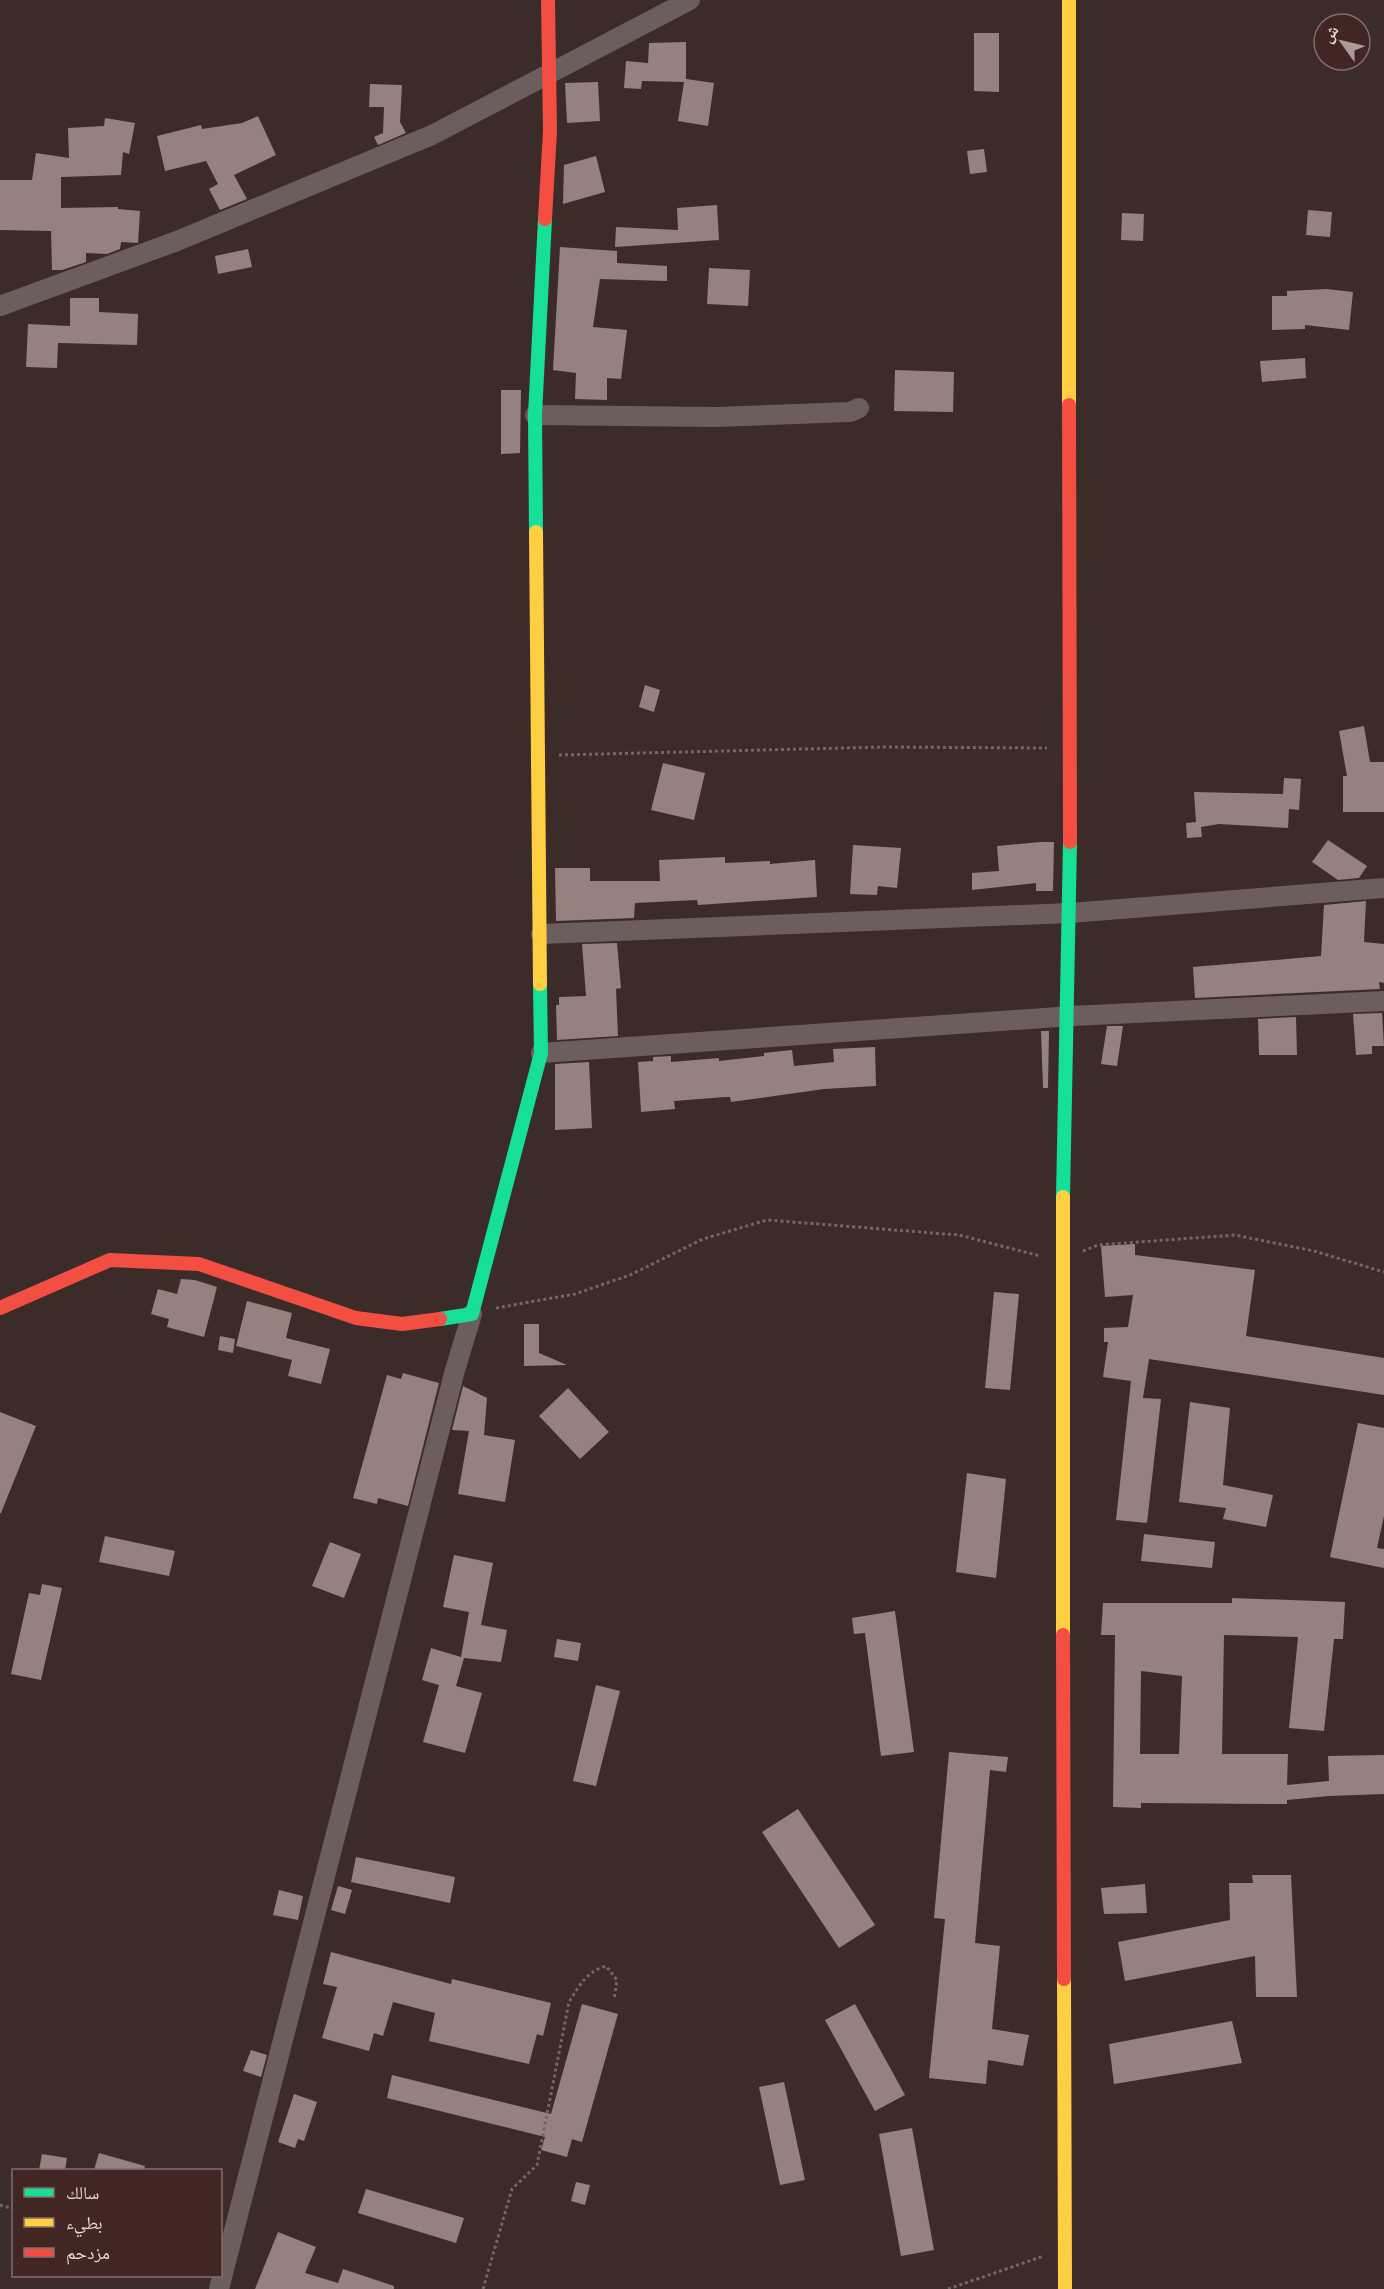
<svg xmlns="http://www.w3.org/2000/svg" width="1384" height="2289" font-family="'Titillium Web','Noto Naskh Arabic',sans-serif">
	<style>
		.building { fill: #95817f; fill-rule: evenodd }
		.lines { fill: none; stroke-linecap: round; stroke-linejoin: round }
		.path { stroke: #716766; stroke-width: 3; stroke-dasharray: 3 3; stroke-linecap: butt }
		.street { stroke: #6c5e5d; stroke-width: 20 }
		.fast { stroke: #16e098; stroke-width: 14 }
		.slow { stroke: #ffcf43; stroke-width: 14 }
		.jam { stroke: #f24e42; stroke-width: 14 }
	</style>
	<rect width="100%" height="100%" fill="#3b2c2a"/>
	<path class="building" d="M974,33H999V92L974,91Z
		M686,42V79L714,83L708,126L678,121L684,82L642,81L641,89L624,88L626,61L648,63L649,43Z
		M598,82L600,121L567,123L565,83Z
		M370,84L402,85L400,122L406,133L378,145L374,137L383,133L384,107H369Z
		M258,116L276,155L234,175L247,199L220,210L209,189L218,184L206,161L165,171L157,136L201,125L202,129L242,123Z
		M105,118L135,123L129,154L123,152L121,175L61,177V208L118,207V209L140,211L138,243L121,242L120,249L107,254L86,253V262L62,270H52L51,231L0,230V180H32L36,153L69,158L68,128L104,126Z
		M984,149L987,172L970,174L967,151Z
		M596,156L605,192L563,204L564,165Z
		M717,205L719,240L615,247L616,227L678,230L677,208Z
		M1308,210L1332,212L1330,237L1306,235Z
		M1122,213L1144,214L1143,241L1121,240Z
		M560,247L617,251V263L667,266V281L600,279L593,327L627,330L621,379L607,378V400L575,399L576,373L553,370Z
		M248,249L252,267L218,274L215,256Z
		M709,268L750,270L748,306L707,304Z
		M1326,289L1353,292L1349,330L1305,325V329L1272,330V296H1287V291Z
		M70,298H99V312L138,314L137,345L58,343L57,368L26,367L28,324L70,326Z
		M1305,358L1306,378L1262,382L1260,361Z
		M895,370L954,372L953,412L894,411Z
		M501,390H521L520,453L501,454Z
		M645,685L660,690L654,712L639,707Z
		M1364,726L1370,762H1384V812H1343V776H1347L1339,731Z
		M663,763L705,773L694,820L651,810Z
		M1284,778L1301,779L1299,810L1289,809L1288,828L1219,824L1201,827L1202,837L1187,838L1186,823L1196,822L1194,792L1283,794Z
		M1328,840L1367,866L1359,878L1338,880L1312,862Z
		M1041,842H1054L1053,891H1036V883L972,890V873L999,871L997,846Z
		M853,845L901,848L897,888L878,886L877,895L850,894Z
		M725,857V863L770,861V864L815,860L817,897L698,905L697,900L635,903L634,918L556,921L555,868H590V881H660L659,860Z
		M1366,901L1364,942L1384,944V983L1379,982L1380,989L1195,998L1193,967L1321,956L1324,905Z
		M617,943L621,988L616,989L618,1036L557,1040L556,1005H559V997L586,996L582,944Z
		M1382,1013L1384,1046H1372V1054L1356,1055L1353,1014Z
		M1296,1017L1297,1055H1259L1258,1019Z
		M1107,1026H1123L1117,1066L1101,1064Z
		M1041,1031H1049L1048,1088H1043Z
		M875,1047L876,1086L824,1089L731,1102L730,1097H725L674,1101L675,1109L641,1112L638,1062L653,1061V1057L671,1056V1062L719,1058V1061L764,1056V1053L792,1050L794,1066L834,1062L833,1049Z
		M589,1062L592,1128L555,1130V1064Z
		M1135,1244V1255L1255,1270L1246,1336L1384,1358V1395L1149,1359L1143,1398L1161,1399L1147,1523L1116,1520L1131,1381L1103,1377L1108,1342H1104V1328L1128,1327L1133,1295L1105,1297L1101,1246Z
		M181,1279L195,1280L217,1287L204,1337L167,1327L169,1319L151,1314L158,1289L177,1294Z
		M994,1292L1019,1294L1010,1390L985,1388Z
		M247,1301L292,1313L286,1338L330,1349L321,1384L288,1376L292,1360L236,1346Z
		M524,1324H539V1353L567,1365L524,1366Z
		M220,1336L235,1339L233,1353L218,1350Z
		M403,1373L439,1383L408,1506L378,1498L377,1504L353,1498L387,1375L401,1379Z
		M463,1386L487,1398L484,1435L515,1440L505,1502L458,1494L469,1431L452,1430Z
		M568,1388L609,1432L580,1459L539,1416Z
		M1190,1402L1230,1408L1223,1485L1273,1495L1266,1527L1223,1519L1226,1508L1179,1502Z
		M0,1412L36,1426L1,1513H0Z
		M1358,1423L1384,1428V1516L1377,1548L1384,1549V1568L1330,1557Z
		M967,1473L1006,1479L996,1578L956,1572Z
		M1144,1534L1215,1542L1212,1568L1141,1561Z
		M105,1536L175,1551L169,1576L99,1562Z
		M330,1542L361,1554L344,1598L312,1586Z
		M454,1555L493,1563L481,1625L507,1630L501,1662L464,1658L456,1686L482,1693L465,1753L423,1742L439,1685L422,1680L431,1648L461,1657L469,1612L443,1607Z
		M42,1584L62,1588L41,1680L11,1674L29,1593L40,1595Z
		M1232,1598L1345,1602L1343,1639H1334L1324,1731L1289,1728L1298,1637L1224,1635L1222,1754H1288L1287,1785L1329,1781L1328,1756L1384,1755V1794L1329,1796L1287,1800V1804L1141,1803V1808L1113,1807L1115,1635H1101L1103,1603H1232ZM1141,1671L1182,1676L1179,1754H1140Z
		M895,1611L914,1752L881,1756L865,1633L854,1634L852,1618Z
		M557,1639L581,1643L578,1661L554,1657Z
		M596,1685L620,1691L596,1786L573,1781Z
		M949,1752L1008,1757L1006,1772L990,1770L975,1943L1000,1946L992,2029L1029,2035L1023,2066L988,2060L986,2084L929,2078L945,1919L934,1918Z
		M798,1809L875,1925L839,1948L762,1832Z
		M356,1857L455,1877L450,1903L351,1882Z
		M1252,1875H1291L1297,1997H1256L1255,1956L1125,1981L1118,1942L1230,1920L1229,1883H1253Z
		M1145,1884L1147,1913L1104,1914L1101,1888Z
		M338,1886L352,1890L345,1914L331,1910Z
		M279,1890L303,1896L298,1920L273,1915Z
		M331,1952L451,1984L452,1979L551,2003L543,2036L537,2034L529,2064L429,2041L435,2013L393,2002L383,2036L374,2033L369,2051L322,2038L337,1987L323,1984Z
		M582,2004L618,2014L582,2142L572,2139L567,2157L541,2150L545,2137L387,2098L392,2075L551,2114Z
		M855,2004L905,2095L875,2111L825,2020Z
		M1232,2021L1242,2063L1114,2084L1109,2044Z
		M251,2050L267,2055L261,2077L243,2071Z
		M784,2082L805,2180L780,2185L759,2087Z
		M294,2094L317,2102L304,2141L298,2139L295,2148L278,2142Z
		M912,2128L934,2250L901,2256L879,2134Z
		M99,2153L145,2166L144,2170H94Z
		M42,2154L67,2158L65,2170H39Z
		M576,2182L590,2185L585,2205L571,2201Z
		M366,2189L464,2218L456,2243L358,2213Z
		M278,2232L316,2247L305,2273L338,2283L343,2269L394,2286V2289H255Z"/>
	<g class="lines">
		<path class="path" d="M559,755L885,747L1047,748
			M1083,1251L1098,1245L1235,1235L1314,1251L1384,1272
			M496,1308L575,1294L630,1275L703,1239L767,1220L959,1235L1040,1256
			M0,2205L14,2209
			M483,2289L512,2189L537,2165L569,2002C579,1986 587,1971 606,1966L617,1980L614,2000
			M948,2289L1044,2256"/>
		<path class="street" d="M0,306L177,241L432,135L690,0
			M535,415L716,417L850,412L859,408
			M541,934L1070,913L1384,888
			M541,1053L1072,1016L1384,1001
			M219,2289L455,1370L472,1314"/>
		<path class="fast" d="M536,532L535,415L545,219
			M1063,1197L1070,842
			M440,1319L472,1314L541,1053L540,984"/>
		<path class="slow" d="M1069,0V405
			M536,532L540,984
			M1063,1197V1635
			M1064,1979L1065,2289"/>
		<path class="jam" d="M545,219L550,131L548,0
			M1069,405L1070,842
			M0,1308L110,1260L199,1264L356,1318L402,1324L440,1319
			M1063,1635L1064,1979"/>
	</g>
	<rect x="12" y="2169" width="210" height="108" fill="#412624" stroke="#846d6b" stroke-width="1.5"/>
	<rect x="24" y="2188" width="30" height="9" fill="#16e098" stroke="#846d6b" stroke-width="1.5"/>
	<text x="66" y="2199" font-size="18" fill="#e9d7d5">سالك</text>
	<rect x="24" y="2218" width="30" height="9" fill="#ffcf43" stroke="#846d6b" stroke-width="1.5"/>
	<text x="66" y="2229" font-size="18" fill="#e9d7d5">بطيء</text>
	<rect x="24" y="2248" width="30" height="9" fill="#f24e42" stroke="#846d6b" stroke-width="1.5"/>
	<text x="66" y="2259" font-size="18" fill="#e9d7d5">مزدحم</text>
	<g transform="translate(1342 42) rotate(304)"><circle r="28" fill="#412624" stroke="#846d6b" stroke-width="1.5"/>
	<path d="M0-4.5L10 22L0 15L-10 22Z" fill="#ac9b99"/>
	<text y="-9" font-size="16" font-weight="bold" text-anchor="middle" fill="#e9d7d5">ش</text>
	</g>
</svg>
